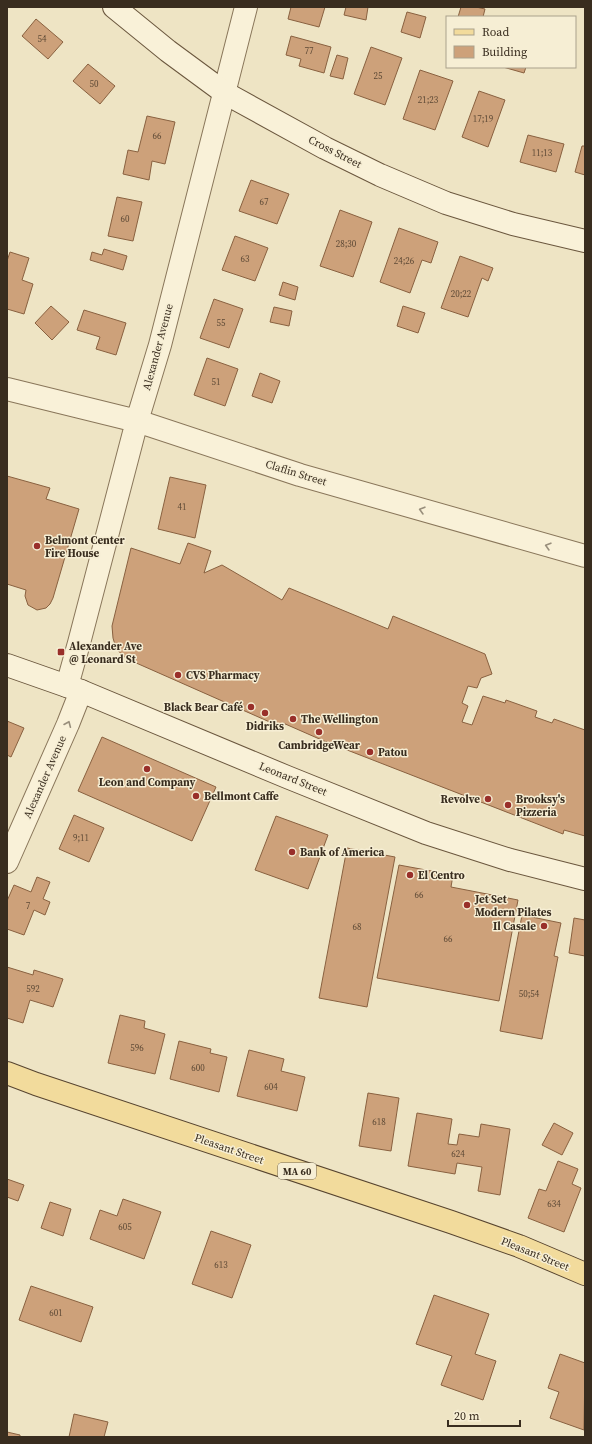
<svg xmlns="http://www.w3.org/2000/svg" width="592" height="1444" font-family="'Source Serif 4',serif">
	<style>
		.building { fill: #cda17a; stroke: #896140 }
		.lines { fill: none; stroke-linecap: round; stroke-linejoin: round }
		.street-casing { stroke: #89765a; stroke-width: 24 }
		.secondary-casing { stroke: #6b573e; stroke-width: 24 }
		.primary-casing { stroke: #57442f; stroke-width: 24 }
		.street { stroke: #f9f1d8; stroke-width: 22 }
		.secondary { stroke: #f9f1d8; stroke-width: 22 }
		.primary { stroke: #f2db9c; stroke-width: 22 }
		.oneway { stroke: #998f7c }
		.poi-dot { fill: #992f2a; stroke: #f6eed4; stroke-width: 1.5 }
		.labels { text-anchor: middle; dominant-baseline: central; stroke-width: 3; stroke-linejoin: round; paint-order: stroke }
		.number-label { font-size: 9px; fill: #5e4a36 }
		.shield { fill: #f6eed4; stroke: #726755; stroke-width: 1 }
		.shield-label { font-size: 10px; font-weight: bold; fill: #392d1f }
		.street-label { font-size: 11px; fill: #392d1f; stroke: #f6eed4 }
		.poi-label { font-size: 11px; font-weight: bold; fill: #392d1f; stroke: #f6eed4; text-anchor: start }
	</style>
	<rect width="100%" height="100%" fill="#eee4c4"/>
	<path class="building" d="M291,7H325L319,27L288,19Z
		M346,7H368L366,20L344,15Z
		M461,7H476L485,9L483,17H458Z
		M407,12L426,17L420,38L401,32Z
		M36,19L63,42L48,59L22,36Z
		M291,36L331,47L324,73L299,66L301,59L286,55Z
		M371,47L402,58L385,105L354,94Z
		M337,55L348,58L343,79L330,76Z
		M88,64L115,86L100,104L73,81Z
		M503,67H526L524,73Z
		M420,70L453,81L435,130L403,119Z
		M479,91L505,100L488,147L462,137Z
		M147,116L175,122L165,164L152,161L149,180L123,174L128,150L138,152Z
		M528,135L564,144L556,172L520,162Z
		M582,146H585V175L575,172Z
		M251,180L289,194L277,224L239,211Z
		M117,197L142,202L133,241L108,236Z
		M340,210L372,222L353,277L320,266Z
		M399,228L438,242L431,263L422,260L410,293L380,282Z
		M235,236L268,248L255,281L222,270Z
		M104,249L127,256L123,270L90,260L92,252L102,255Z
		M10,252L29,258L22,280L33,284L24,314L7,309V261Z
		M460,256L493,268L488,281L482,278L468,317L441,308Z
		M283,282L298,287L295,300L279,295Z
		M214,299L243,309L229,348L200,338Z
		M51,306L69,322L52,340L35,323Z
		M403,306L425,313L418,333L397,326Z
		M274,307L292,311L289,326L270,322Z
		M84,310L126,323L116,355L96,349L100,337L77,330Z
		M207,358L238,369L225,406L194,395Z
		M260,373L280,381L272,403L252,396Z
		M7,476L50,488L46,499L79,509L53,598L50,604L46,608L37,610L28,605L25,596L26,590L7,584Z
		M170,477L206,485L195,538L158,529Z
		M188,543L211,551L204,573L222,565L282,600L289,588L388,629L393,616L485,654L492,674L481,678L477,688L468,686L462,703L468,706L462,722L472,725L483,696L505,703L506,700L537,711L535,717L552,723L554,719L585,730V836L564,830L563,834L324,741L283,723L281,727L134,662L123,656L116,648L113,638L112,626L131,548L180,564Z
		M7,721L24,728L11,757L7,755Z
		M102,737L216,787L192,841L78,791Z
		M74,815L104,828L89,862L59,849Z
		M276,816L328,835L308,889L255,870Z
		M347,848L395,857L367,1007L319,998Z
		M399,865L453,875L451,887L518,900L499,1001L377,978Z
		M37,877L50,882L43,899L50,902L45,915L34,910L24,935L7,929V901L14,885L31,892Z
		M522,915L561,923L554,956L558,957L542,1039L500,1031Z
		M574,918L585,920V956L569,953Z
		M7,967L33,975L34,970L63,979L53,1007L30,1000L23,1023L7,1018Z
		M120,1015L145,1021L144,1028L165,1034L155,1074L108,1063Z
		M179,1041L211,1049L210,1053L227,1057L219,1092L170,1079Z
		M249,1050L284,1059L281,1071L305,1077L297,1111L237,1096Z
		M368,1093L399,1098L391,1151L359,1146Z
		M417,1113L452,1119L448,1144L457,1145L459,1134L479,1137L481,1124L510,1129L500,1195L478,1191L482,1167L457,1163L455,1174L408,1166Z
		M554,1123L573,1133L562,1155L542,1145Z
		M558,1161L578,1169L572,1184L581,1188L564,1232L528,1218L539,1189L546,1191Z
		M7,1179L24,1185L18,1201L7,1197Z
		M123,1199L161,1212L144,1259L90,1239L100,1210L117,1216Z
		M50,1202L71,1209L63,1236L41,1228Z
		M211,1231L251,1245L232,1298L192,1284Z
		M31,1286L93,1307L81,1342L19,1320Z
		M434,1295L489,1314L475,1354L496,1361L483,1400L441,1385L452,1356L416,1344Z
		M560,1354L585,1363L584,1430L550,1418L559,1392L548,1388Z
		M74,1414L108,1422L104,1437H69Z
		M7,1432L20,1435V1437H7Z"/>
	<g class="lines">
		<g class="street-casing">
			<path id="street" d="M7,389L137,421L300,475L585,556
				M67,686L79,643L137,421L160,345L246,7
				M7,862L68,724L81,691"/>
		</g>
		<g class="secondary-casing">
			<path id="secondary" d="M114,7L168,51L225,93L325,148L380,175L446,203L513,224L585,241
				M7,665L81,691L287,777L426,833L510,860L585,879"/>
		</g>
		<g class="primary-casing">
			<path id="primary" d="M7,1073L36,1084L451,1222L519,1246L585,1274"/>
		</g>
		<use href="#street" class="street"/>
		<use href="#secondary" class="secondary"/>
		<use href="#primary" class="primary"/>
	</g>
	<defs><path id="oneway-chevron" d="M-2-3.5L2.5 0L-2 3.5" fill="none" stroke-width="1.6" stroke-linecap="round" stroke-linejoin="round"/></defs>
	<g class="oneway">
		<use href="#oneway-chevron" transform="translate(422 510) rotate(-164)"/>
		<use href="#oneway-chevron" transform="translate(548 546) rotate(-164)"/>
		<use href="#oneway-chevron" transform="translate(68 724) rotate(-67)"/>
	</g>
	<g class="poi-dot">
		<circle cx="37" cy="546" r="4"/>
		<rect x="57" y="648" width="8" height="8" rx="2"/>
		<circle cx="178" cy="675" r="4"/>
		<circle cx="251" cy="707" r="4"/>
		<circle cx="265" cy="713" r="4"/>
		<circle cx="293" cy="719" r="4"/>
		<circle cx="319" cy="732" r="4"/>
		<circle cx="370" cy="752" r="4"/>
		<circle cx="147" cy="769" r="4"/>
		<circle cx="196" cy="796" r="4"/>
		<circle cx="488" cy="799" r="4"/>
		<circle cx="508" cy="805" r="4"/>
		<circle cx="292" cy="852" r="4"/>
		<circle cx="410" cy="875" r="4"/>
		<circle cx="467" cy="905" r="4"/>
		<circle cx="544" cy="926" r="4"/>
	</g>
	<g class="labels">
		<g class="number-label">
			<text x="42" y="39">54</text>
			<text x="309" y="51">77</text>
			<text x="378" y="76">25</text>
			<text x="94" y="84">50</text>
			<text x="428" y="100">21;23</text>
			<text x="483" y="119">17;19</text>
			<text x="157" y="136">66</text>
			<text x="542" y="153">11;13</text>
			<text x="264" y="202">67</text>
			<text x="125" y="219">60</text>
			<text x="346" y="244">28;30</text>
			<text x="245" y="259">63</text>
			<text x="404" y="261">24;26</text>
			<text x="461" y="294">20;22</text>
			<text x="221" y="323">55</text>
			<text x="216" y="382">51</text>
			<text x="182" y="507">41</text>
			<text x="81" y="838">9;11</text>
			<text x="419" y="895">66</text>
			<text x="28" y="906">7</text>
			<text x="357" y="927">68</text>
			<text x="448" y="939">66</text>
			<text x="33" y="989">592</text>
			<text x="529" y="994">50;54</text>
			<text x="137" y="1048">596</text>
			<text x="198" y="1068">600</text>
			<text x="271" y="1087">604</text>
			<text x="379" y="1122">618</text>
			<text x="458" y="1154">624</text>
			<text x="554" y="1204">634</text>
			<text x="125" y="1227">605</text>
			<text x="221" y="1265">613</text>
			<text x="56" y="1313">601</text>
		</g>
		<rect class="shield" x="278" y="1163" width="38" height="16" rx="3"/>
		<g class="shield-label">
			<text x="297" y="1171">MA 60</text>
		</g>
		<g class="street-label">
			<text transform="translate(335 152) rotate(27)">Cross Street</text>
			<text transform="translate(158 347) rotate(-75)">Alexander Avenue</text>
			<text transform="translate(296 473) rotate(17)">Claflin Street</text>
			<text transform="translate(45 777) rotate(-66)">Alexander Avenue</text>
			<text transform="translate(293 779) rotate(22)">Leonard Street</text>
			<text transform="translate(229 1149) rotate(19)">Pleasant Street</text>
			<text transform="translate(535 1254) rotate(22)">Pleasant Street</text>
		</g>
		<g class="poi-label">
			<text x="45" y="540">Belmont Center<tspan x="45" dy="13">Fire House</tspan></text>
			<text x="69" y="646">Alexander Ave<tspan x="69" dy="13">@ Leonard St</tspan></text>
			<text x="186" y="675">CVS Pharmacy</text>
			<text x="243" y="707" text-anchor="end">Black Bear Café</text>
			<text x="301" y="719">The Wellington</text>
			<text x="265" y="726" text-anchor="middle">Didriks</text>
			<text x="319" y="745" text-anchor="middle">CambridgeWear</text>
			<text x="378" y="752">Patou</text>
			<text x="147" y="782" text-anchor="middle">Leon and Company</text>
			<text x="204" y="796">Bellmont Caffe</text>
			<text x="480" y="799" text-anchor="end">Revolve</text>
			<text x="516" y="799">Brooksy's<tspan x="516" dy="13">Pizzeria</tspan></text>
			<text x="300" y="852">Bank of America</text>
			<text x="418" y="875">El Centro</text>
			<text x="475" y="899">Jet Set<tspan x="475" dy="13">Modern Pilates</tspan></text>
			<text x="536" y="926" text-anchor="end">Il Casale</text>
		</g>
	</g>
	<rect width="592" height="1444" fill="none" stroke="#392d1f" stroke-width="16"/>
	<rect x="446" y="16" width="130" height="52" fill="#f6eed4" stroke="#aaa18c"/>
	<rect x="454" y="29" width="20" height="6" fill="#f2db9c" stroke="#aaa18c"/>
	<text x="482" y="36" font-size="12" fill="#392d1f">Road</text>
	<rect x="454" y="46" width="20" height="12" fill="#cda17a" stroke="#aaa18c"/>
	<text x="482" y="56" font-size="12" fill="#392d1f">Building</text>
	<path d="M448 1420v6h72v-6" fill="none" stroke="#392d1f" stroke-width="2"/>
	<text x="454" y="1420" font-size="12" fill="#392d1f" stroke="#f6eed4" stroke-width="3" paint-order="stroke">20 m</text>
</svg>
